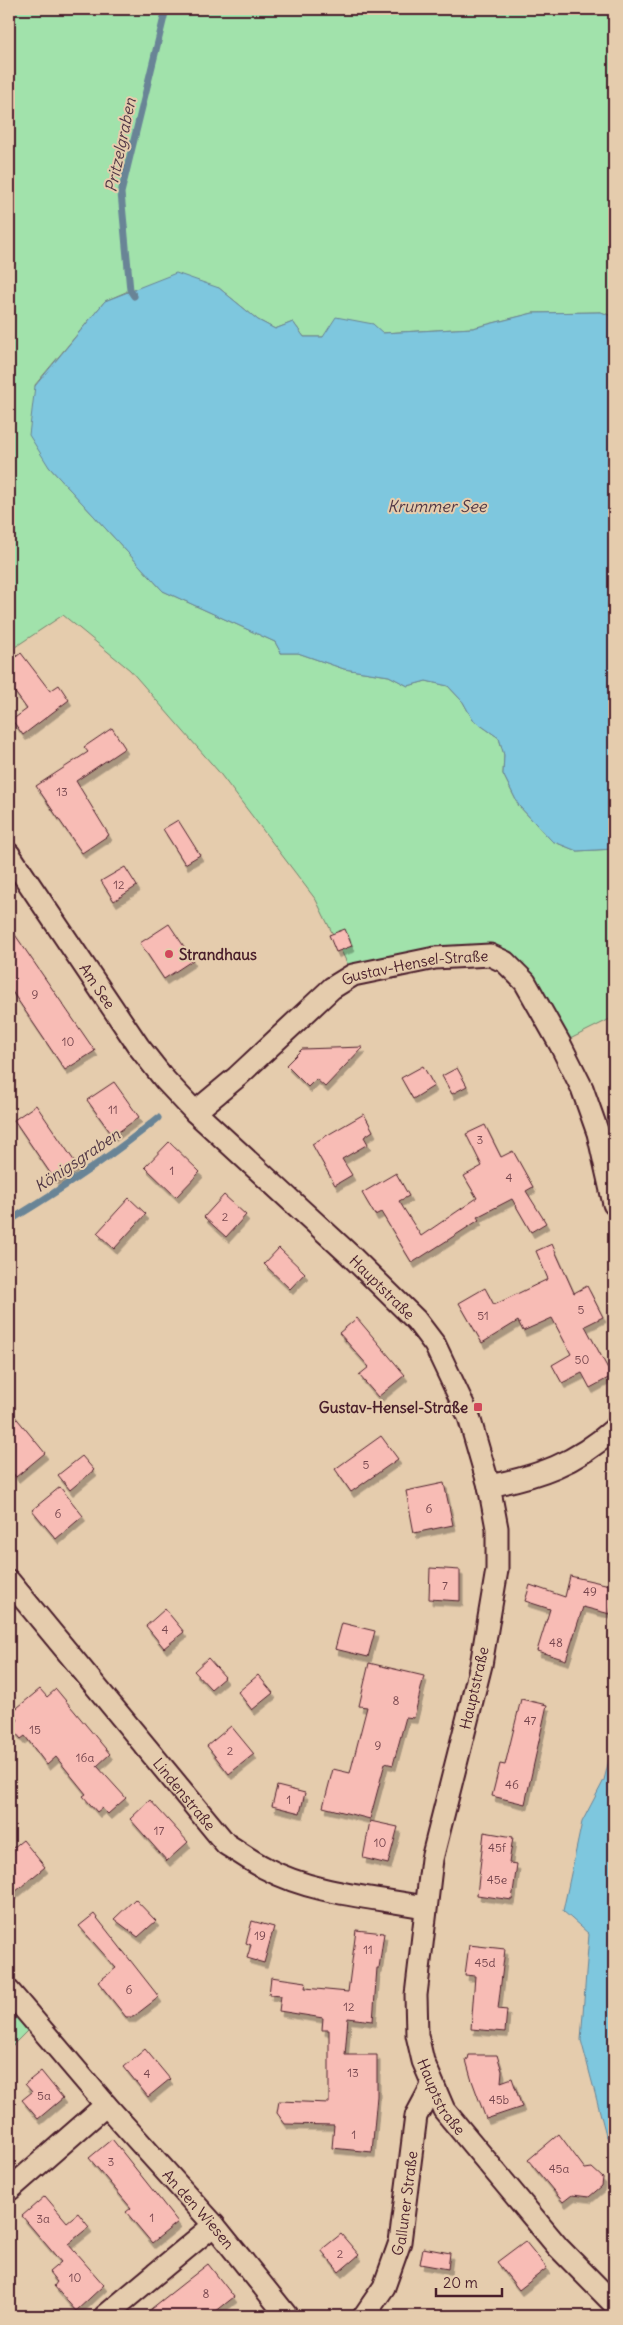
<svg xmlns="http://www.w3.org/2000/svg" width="623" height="2325" font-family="Delius,sans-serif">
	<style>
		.green { fill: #a1e2ab; stroke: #76806b }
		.water { fill: #7ec7de; stroke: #698496 }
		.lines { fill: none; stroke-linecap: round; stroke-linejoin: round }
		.stream { stroke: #698496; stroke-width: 7 }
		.building { fill: #f8bcb5; stroke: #4a1f2b; filter: url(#shadow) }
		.minor-casing { stroke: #4a1f2b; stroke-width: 25 }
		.minor { stroke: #e5ccad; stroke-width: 21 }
		.poi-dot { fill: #d1495b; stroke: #e5ccad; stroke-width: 2 }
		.labels { text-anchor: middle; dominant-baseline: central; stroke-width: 4; stroke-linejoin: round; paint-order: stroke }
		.number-label { font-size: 12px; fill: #76464e }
		.poi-label { font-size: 15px; font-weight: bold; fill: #4a1f2b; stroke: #e5ccad; text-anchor: start }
		.street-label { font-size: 15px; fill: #4a1f2b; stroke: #e5ccad }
		.water-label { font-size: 16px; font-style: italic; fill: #523846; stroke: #e5ccad }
	</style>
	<defs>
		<filter id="shadow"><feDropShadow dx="3" dy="5.5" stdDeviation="0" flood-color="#0004"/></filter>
	</defs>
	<rect width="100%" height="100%" fill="#e5ccad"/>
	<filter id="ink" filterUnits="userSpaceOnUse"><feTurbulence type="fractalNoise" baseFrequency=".02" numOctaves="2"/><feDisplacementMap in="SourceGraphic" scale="10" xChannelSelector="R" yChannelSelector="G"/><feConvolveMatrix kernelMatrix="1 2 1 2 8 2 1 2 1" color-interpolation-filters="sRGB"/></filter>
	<g filter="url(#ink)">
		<path class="green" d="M9,9H614V317L601,312L533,313L473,328L382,333L373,324L323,337H304L293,322L275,329L258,320L219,288L133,289L105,301L35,385L49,467L163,591L275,642L281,653H298L344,669L389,676L408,686L426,681L448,686L463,702L473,720L499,738L504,755L503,774L519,806L552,841L577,851L614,849V1017L560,1044L505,962L353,975L316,900L218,771L130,670L63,615L9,651Z
			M9,1991L35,2023L9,2049Z"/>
		<path class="water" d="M176,273L219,288L258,320L275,329L293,322L304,337H323L336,317L373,324L383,333L473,328L533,313L601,312L614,317V849L577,851L552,841L519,806L503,774L504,755L499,738L473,720L463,702L448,686L426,681L408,686L389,676L344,669L298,653H281L275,642L163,591L49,467L29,435L35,386L105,301Z
			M614,1740V2149L606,2135L581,2040L589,1934L563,1911L582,1822L604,1780Z"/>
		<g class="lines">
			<path class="stream" d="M134,296L130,290L121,193L166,9
				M9,1221C60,1190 111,1157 158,1118"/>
		</g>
		<path class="building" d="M21,653L50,691L59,685L69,700L23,735L12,720L27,709L9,684V662Z
			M112,728L125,748L76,781L109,835L82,853L36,786L88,752L84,747Z
			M178,820L200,855L185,864L163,829Z
			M125,867L137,886L114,901L101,881Z
			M169,924L193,960L164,979L140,943Z
			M9,926L95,1051L65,1070L9,987Z
			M345,929L352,946L336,952L329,935Z
			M363,1047L325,1087L316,1079L308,1087L286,1065L302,1049Z
			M423,1066L434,1086L413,1099L401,1078Z
			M457,1068L467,1086L452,1094L442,1076Z
			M114,1082L139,1117L113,1136L87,1100Z
			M36,1105L77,1165L55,1180L14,1120Z
			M364,1114L373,1131L364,1137L368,1144L342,1159L352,1175L335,1185L312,1144Z
			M485,1125L501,1157L513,1151L533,1187L526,1191L546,1223L531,1232L512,1199L477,1217L479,1220L412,1263L381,1212L375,1215L362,1193L396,1173L409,1196L399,1201L421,1236L477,1198L464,1176L482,1166L466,1134Z
			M169,1142L200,1172L176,1197L145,1167Z
			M224,1195L246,1215L226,1237L204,1217Z
			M129,1198L146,1214L114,1249L97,1233Z
			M552,1244L574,1293L587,1286L603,1317L585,1326L612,1376L590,1388L582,1373L562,1383L552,1365L571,1354L552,1318L523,1331L518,1321L482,1343L459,1303L485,1288L494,1305L548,1279L536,1251Z
			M279,1248L305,1273L290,1289L264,1264Z
			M357,1318L405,1375L378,1397L359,1375L369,1367L339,1333Z
			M9,1409L45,1453L16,1477L9,1468Z
			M381,1436L398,1459L351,1492L335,1469Z
			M82,1456L94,1470L70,1490L58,1475Z
			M444,1483L453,1525L414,1533L406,1491Z
			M60,1487L83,1516L56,1539L32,1510Z
			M430,1568L460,1570V1601L429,1599Z
			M570,1576L614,1586V1595L610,1614L583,1607L566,1660L537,1651L550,1609L525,1601L530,1585L565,1597Z
			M165,1609L184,1632L164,1648L146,1626Z
			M342,1623L375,1631L368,1657L335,1649Z
			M208,1658L225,1677L211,1689L194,1671Z
			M369,1663L424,1676L414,1718L406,1717L393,1765L385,1763L370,1819L323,1807L333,1769L350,1773L367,1707L359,1706Z
			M258,1675L273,1693L252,1710L238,1692Z
			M40,1689L47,1697L56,1689L110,1754L97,1766L126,1798L108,1814L102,1808L97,1812L83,1796L86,1794L56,1757L47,1765L25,1736L21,1739L10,1726L18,1720L12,1712Z
			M521,1699L547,1705L525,1804L492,1796L500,1764L505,1765Z
			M231,1726L254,1754L229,1774L207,1746Z
			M277,1786L305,1793L300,1813L272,1806Z
			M150,1800L188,1842L167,1861L130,1819Z
			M370,1821L398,1827L388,1864L363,1858Z
			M484,1832L513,1837L509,1863L517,1864L512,1900L477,1895Z
			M23,1840L45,1867L9,1897V1851Z
			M135,1899L156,1921L138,1937L114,1919Z
			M94,1914L159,1997L133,2017H126L98,1982L116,1968L79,1926Z
			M252,1921L274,1927L264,1963L247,1958L251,1945L246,1943Z
			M356,1930L384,1933L379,1968H377L373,2021L348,2018L345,2055H377V2096L372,2152L332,2148L334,2125L285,2124L277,2113L279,2101L329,2103V2030H322L323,2018L279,2011L281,1996L269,1995L271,1977L306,1982L305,1988L348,1992Z
			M469,1945L505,1949L498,2009L507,2010L505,2032L471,2029L475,1976L465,1975Z
			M145,2049L170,2079L148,2097L124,2067Z
			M469,2055H497L502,2071L501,2082L512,2078L522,2107L486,2119L471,2078L466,2060L468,2059Z
			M41,2071L63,2098L38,2119L22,2100L32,2092L25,2084Z
			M559,2134L585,2169L592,2168L603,2178L602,2186L589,2197L572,2195L563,2202L528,2160Z
			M112,2139L178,2222L152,2243L126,2212L131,2208L89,2158Z
			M45,2196L67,2222L78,2213L89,2227L68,2244L104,2285L76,2311L54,2286L57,2282L49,2272L61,2262L22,2216Z
			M341,2234L359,2255L339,2272L321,2250Z
			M525,2241L547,2268L519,2290L497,2262Z
			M423,2248L450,2253L448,2269L420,2264Z
			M208,2264L234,2297L210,2316H142Z"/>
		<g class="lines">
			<g class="minor-casing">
				<g id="minor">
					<path id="s1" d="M9,854L139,1047L165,1080L195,1112L350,1255L416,1320L435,1345L469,1417L489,1486L497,1528V1570L481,1665L432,1859L416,1995L417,2035L423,2061L444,2110L558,2247L614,2304"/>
					<path id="s2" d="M195,1112L237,1077L332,988L353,975L435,958L490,955L505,962L525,982L560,1044L582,1088L598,1133L614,1204"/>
					<path d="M489,1486C539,1476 575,1464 614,1429"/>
					<path id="s3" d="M9,1581L226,1844C239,1852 251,1861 265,1868C313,1894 372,1897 424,1907"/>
					<path id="s4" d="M9,1991L106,2105L214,2225L287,2316"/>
					<path d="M9,2190L106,2105"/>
					<path d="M105,2316L214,2225"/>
					<path id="s5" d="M364,2316L384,2287L400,2242L416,2116L432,2086"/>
				</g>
			</g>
			<use href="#minor" class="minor"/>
		</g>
	</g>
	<g class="poi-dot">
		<circle cx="169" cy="954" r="5"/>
		<rect x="473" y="1402" width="10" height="10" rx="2.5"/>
	</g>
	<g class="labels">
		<g class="number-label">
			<text x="62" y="791">13</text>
			<text x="119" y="884">12</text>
			<text x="35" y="994">9</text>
			<text x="68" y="1041">10</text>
			<text x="113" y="1109">11</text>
			<text x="480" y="1139">3</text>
			<text x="172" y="1170">1</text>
			<text x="509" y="1177">4</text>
			<text x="225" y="1216">2</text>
			<text x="581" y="1309">5</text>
			<text x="483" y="1315">51</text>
			<text x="582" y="1359">50</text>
			<text x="366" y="1464">5</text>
			<text x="429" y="1508">6</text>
			<text x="58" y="1513">6</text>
			<text x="445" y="1585">7</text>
			<text x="590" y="1591">49</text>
			<text x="165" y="1629">4</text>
			<text x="556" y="1642">48</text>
			<text x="396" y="1700">8</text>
			<text x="530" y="1720">47</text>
			<text x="35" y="1729">15</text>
			<text x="378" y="1745">9</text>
			<text x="230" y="1750">2</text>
			<text x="85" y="1757">16a</text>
			<text x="512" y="1784">46</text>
			<text x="289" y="1799">1</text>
			<text x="159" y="1830">17</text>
			<text x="380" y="1842">10</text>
			<text x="497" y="1847">45f</text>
			<text x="497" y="1879">45e</text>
			<text x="260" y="1935">19</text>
			<text x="368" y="1949">11</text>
			<text x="485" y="1962">45d</text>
			<text x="129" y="1989">6</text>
			<text x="349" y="2006">12</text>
			<text x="353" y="2072">13</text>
			<text x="147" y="2073">4</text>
			<text x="44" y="2095">5a</text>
			<text x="499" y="2099">45b</text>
			<text x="354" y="2134">1</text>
			<text x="111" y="2161">3</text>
			<text x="559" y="2168">45a</text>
			<text x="152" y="2217">1</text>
			<text x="43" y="2218">3a</text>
			<text x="340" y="2253">2</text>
			<text x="75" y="2277">10</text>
			<text x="206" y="2293">8</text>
		</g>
		<g class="poi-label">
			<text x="179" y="954">Strandhaus</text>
			<text x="468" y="1407" text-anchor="end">Gustav-Hensel-Straße</text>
		</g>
		<g class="street-label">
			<text stroke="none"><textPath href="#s2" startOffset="272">Gustav-Hensel-Straße</textPath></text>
			<text stroke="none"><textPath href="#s1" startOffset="159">Am See</textPath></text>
			<text stroke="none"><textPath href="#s1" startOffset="575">Hauptstraße</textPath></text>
			<text transform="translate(474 1688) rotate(-77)">Hauptstraße</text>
			<text stroke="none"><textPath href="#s3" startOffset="276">Lindenstraße</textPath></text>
			<text stroke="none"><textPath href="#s1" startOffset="1430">Hauptstraße</textPath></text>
			<text stroke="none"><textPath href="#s5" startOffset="122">Galluner Straße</textPath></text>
			<text stroke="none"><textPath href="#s4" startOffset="289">An den Wiesen</textPath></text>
		</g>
		<g class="water-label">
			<text transform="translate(120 145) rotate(-78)">Pritzelgraben</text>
			<text x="437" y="506">Krummer See</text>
			<text transform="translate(77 1160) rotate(-34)">Königsgraben</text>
		</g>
	</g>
	<rect width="623" height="2325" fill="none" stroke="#e5ccad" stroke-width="30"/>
	<rect x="15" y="15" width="593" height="2295" fill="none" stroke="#4a1f2b" stroke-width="2" filter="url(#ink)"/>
	<path d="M436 2288v8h66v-8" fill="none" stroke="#4a1f2b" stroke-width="2.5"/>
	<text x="443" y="2288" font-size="15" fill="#4a1f2b" stroke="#e5ccad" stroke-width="4" paint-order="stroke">20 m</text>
</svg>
